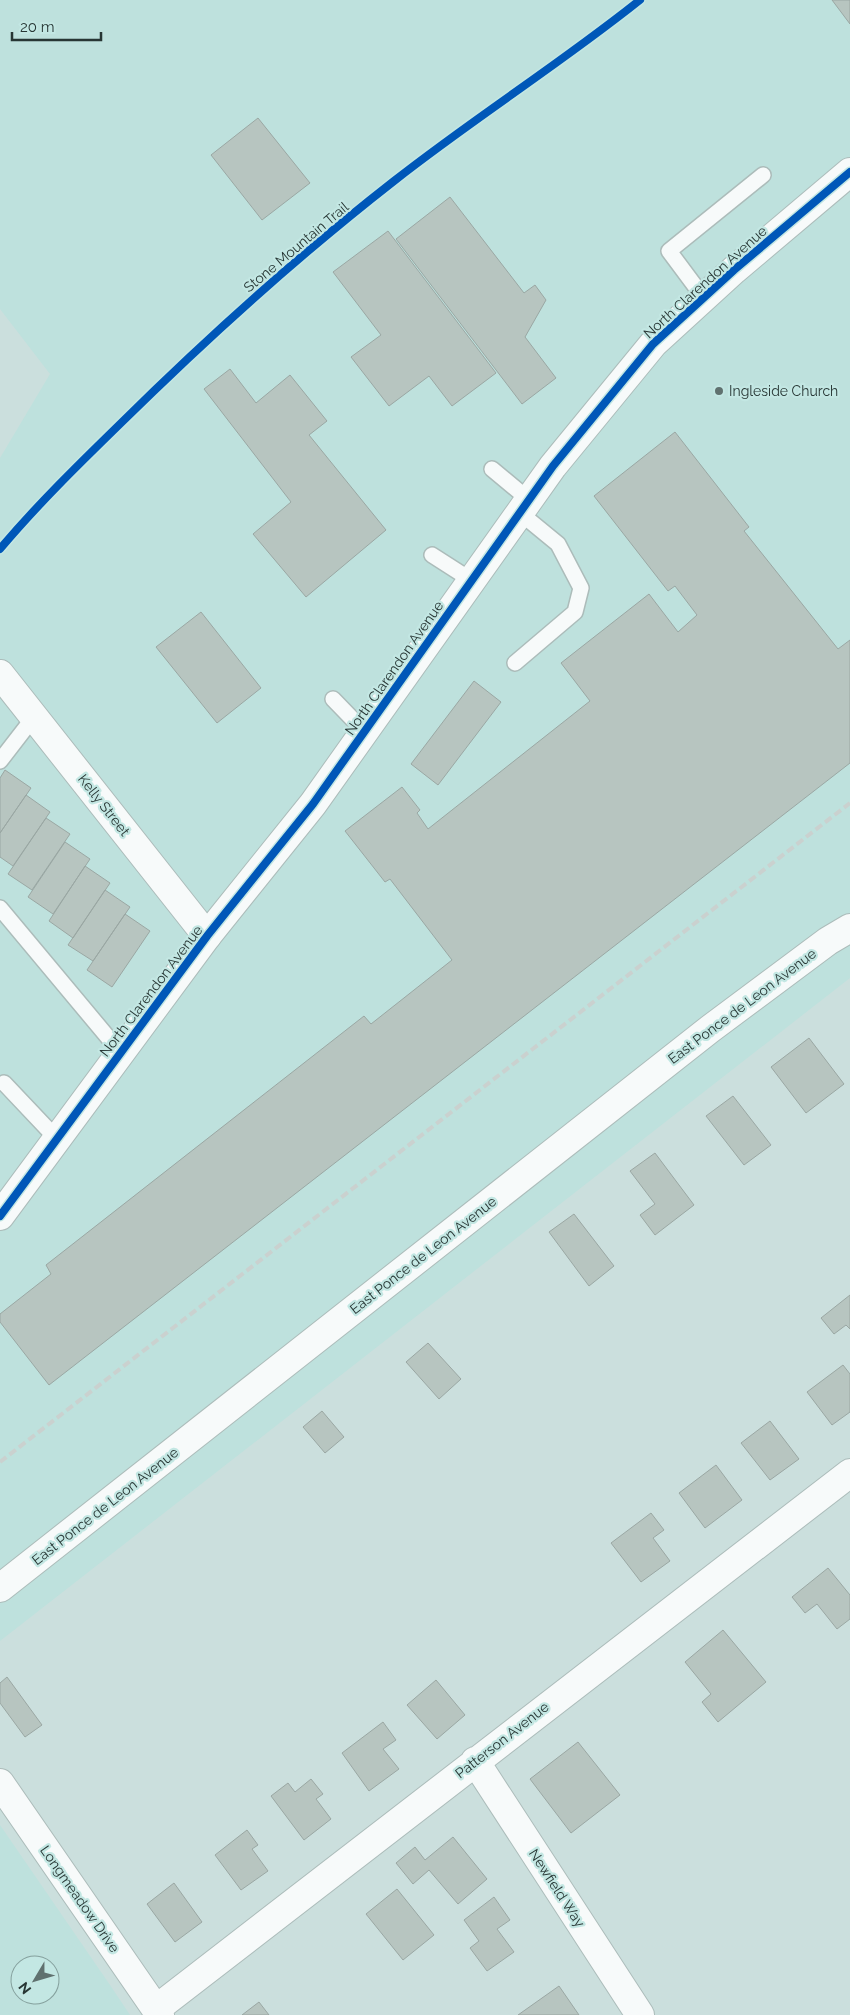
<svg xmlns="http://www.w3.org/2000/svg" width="850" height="2015" font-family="Raleway,sans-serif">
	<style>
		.built { fill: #bee1dd; fill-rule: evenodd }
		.building { fill: #b7c5c0; stroke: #9aa7a3 }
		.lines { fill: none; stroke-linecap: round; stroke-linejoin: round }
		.service-casing { stroke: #acbcba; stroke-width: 18 }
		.minor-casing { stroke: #acbcba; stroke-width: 30 }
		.tertiary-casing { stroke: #acbcba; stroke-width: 30 }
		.secondary-casing { stroke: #acbcba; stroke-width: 30 }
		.service { stroke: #f7fafa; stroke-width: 15 }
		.minor { stroke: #f7fafa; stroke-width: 28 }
		.tertiary { stroke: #f7fafa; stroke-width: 28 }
		.secondary { stroke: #f7fafa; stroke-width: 28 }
		.rail { stroke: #cad1cf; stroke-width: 4; stroke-dasharray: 8 4; stroke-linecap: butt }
		.cycleway-casing { stroke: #c3e7e3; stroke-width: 11 }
		.cycleway { stroke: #0057b8; stroke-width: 8 }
		.poi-dot { fill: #60716f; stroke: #c3e7e3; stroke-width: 2 }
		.labels { text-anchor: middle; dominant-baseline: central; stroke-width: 4.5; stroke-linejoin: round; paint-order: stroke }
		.street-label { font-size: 14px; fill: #273634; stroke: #c3e7e3 }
		.poi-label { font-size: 14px; fill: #273634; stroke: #c3e7e3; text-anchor: start }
	</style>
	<rect width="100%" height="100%" fill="#cbdfdd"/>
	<path class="built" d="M0,0H850V978L0,1641V458L50,374L0,309Z
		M0,1825L110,1985L130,2015H0ZM20,1965H50V1995H20Z"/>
	<path class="building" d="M832,0H850V24Z
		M258,118L310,183L262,220L211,155Z
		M450,197L524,293L535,285L546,300L525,337L556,378L522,404L396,239Z
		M388,231L496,373L452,406L429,376L389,406L351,357L381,335L333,272Z
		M230,369L256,403L290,375L327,421L309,435L386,530L306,597L253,534L291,502L204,389Z
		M675,432L749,527L744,531L838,649L850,640V763L49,1385L0,1322V1314L51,1274L46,1265L364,1016L371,1024L452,960L390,879L385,882L345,831L402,787L420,810L417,813L428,829L590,701L561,663L649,594L678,632L697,615L675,586L668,591L594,496Z
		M201,612L261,688L217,723L156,647Z
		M474,681L501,702L438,785L411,764Z
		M5,770L31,788L0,833V778Z
		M26,795L50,812L13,866L0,857V833Z
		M46,818L70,834L32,890L8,874Z
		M65,842L90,859L53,914L28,897Z
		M85,866L110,883L73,938L49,921Z
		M105,890L130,907L93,961L68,945Z
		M125,914L150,931L112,987L87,970Z
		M809,1038L844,1084L806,1113L771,1067Z
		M733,1096L771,1145L744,1165L706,1116Z
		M655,1153L694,1205L655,1235L640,1215L655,1204L630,1171Z
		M574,1214L614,1266L589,1286L549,1232Z
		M850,1295V1329L846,1325L834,1334L821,1318Z
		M428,1343L461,1379L439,1399L406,1362Z
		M843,1365L850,1374V1412L832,1425L807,1392Z
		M322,1411L344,1437L325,1453L303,1427Z
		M770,1421L799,1459L770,1480L741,1443Z
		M716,1465L742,1500L705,1528L679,1493Z
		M651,1513L664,1530L653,1538L670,1561L641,1582L611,1543Z
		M828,1568L850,1595V1619L837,1629L817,1604L805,1613L792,1597Z
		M723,1630L766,1682L718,1722L702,1702L711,1694L685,1662Z
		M7,1677L42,1725L25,1737L0,1703V1683Z
		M436,1680L465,1715L437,1739L407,1705Z
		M383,1722L396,1740L383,1749L399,1769L369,1791L342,1753Z
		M578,1742L620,1795L571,1833L530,1779Z
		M311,1779L323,1794L316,1799L331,1819L304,1840L271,1796L288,1783L295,1792Z
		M247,1830L258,1845L252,1849L268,1871L241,1890L215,1855Z
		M453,1837L487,1879L458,1904L429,1870L413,1884L396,1863L415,1847L425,1860Z
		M174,1883L202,1922L175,1942L147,1904Z
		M397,1889L434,1935L403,1960L366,1914Z
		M494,1897L510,1920L497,1929L514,1952L487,1971L470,1948L479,1941L464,1920Z
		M559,1986L579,2015H518Z
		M259,2002L269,2015H242Z"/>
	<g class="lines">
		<g class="service-casing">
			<path id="service" d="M704,298L669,251L763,175
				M492,469L528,499
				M432,555L471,580
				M515,663L575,612L581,588L558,544L519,512
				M333,699L365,732
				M0,761L34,717
				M0,908L121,1053
				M4,1083L57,1139"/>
		</g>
		<g class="minor-casing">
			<path id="minor" d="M0,674L207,936
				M475,1761L640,2015
				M0,1783L160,2015
				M156,2009L850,1473"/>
		</g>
		<g class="tertiary-casing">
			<path id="tertiary" d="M0,1216L207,936L313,804L553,466L653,344L734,270L850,172"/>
		</g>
		<g class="secondary-casing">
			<path id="secondary" d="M0,1588L710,1029L828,941L850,928"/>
		</g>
		<use href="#service" class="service"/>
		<use href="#minor" class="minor"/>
		<use href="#tertiary" class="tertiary"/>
		<use href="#secondary" class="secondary"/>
		<path class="rail" d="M0,1462L850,803"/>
		<g class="cycleway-casing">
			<path id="cycleway" d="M0,549C37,505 79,464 120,424C207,338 298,256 394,181C474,118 560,64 640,0
				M0,1216L207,936L313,804L553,466L653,344L734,270L850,172"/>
		</g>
		<use href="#cycleway" class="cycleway"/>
	</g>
	<circle class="poi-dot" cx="719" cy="391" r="5"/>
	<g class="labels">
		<g class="street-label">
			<text transform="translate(296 247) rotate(-40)">Stone Mountain Trail</text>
			<text transform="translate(705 282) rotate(-42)">North Clarendon Avenue</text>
			<text transform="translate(394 668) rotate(-55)">North Clarendon Avenue</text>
			<text transform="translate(104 805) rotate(52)">Kelly Street</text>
			<text transform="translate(151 991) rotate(-53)">North Clarendon Avenue</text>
			<text transform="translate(742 1006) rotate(-37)">East Ponce de Leon Avenue</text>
			<text transform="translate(423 1255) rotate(-38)">East Ponce de Leon Avenue</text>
			<text transform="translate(105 1506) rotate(-38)">East Ponce de Leon Avenue</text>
			<text transform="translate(502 1740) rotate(-38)">Patterson Avenue</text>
			<text transform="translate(557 1888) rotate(57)">Newfield Way</text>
			<text transform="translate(80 1899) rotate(55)">Longmeadow Drive</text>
		</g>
		<g class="poi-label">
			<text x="729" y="391">Ingleside Church</text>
		</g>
	</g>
	<g transform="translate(35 1980) rotate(232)"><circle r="24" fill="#c3e7e3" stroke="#85a09d"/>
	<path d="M0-4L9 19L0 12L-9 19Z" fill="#60716f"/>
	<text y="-8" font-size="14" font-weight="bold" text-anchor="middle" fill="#273634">N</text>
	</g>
	<path d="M12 32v8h89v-8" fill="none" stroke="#273634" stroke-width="2.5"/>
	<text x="20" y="32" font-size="15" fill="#273634" stroke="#c3e7e3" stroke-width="4" paint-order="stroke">20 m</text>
</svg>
